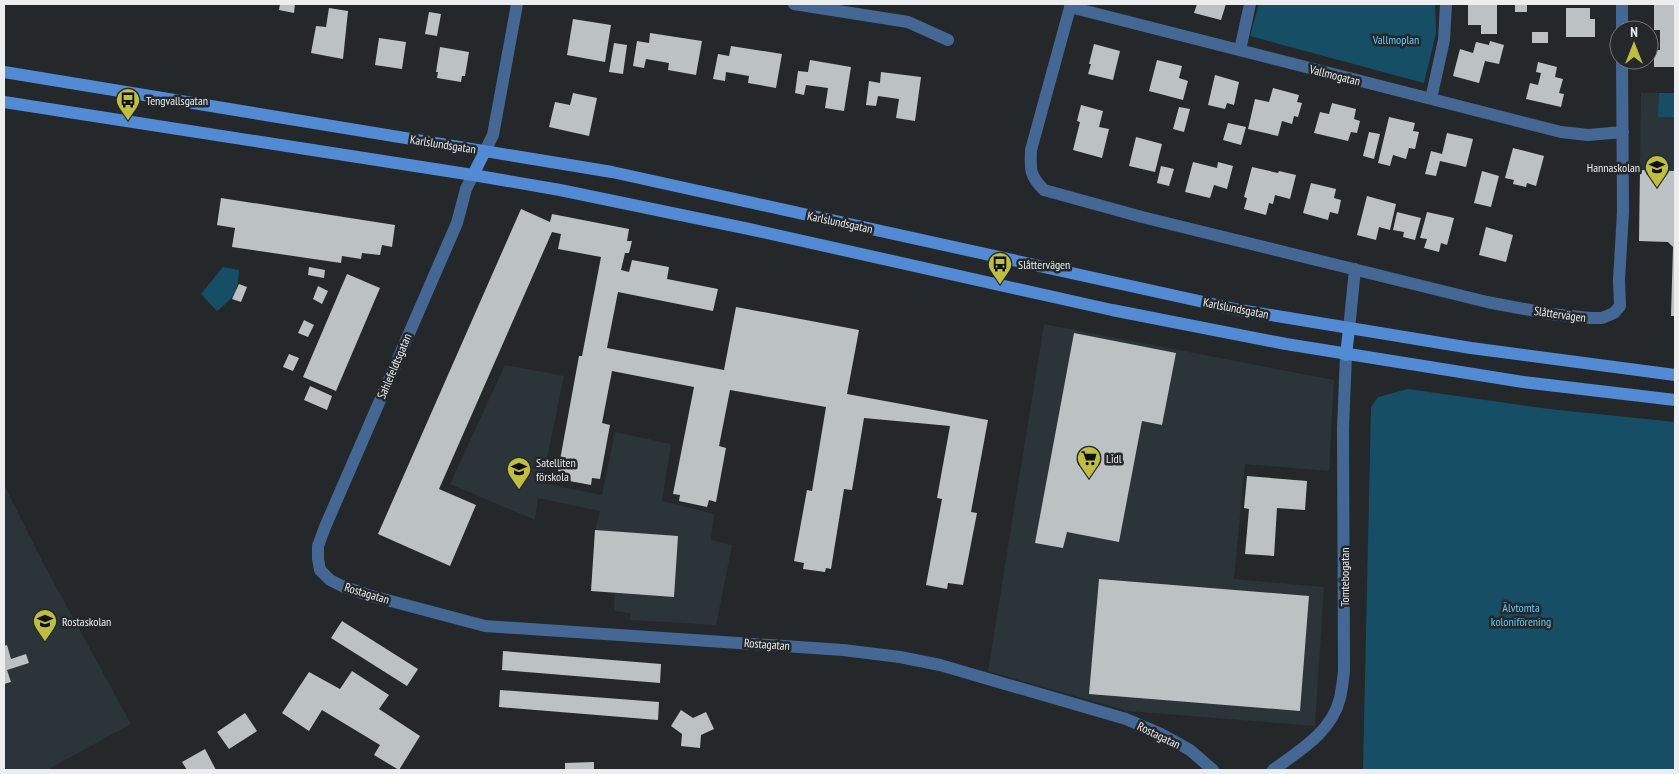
<svg xmlns="http://www.w3.org/2000/svg" width="1679" height="774" font-family="'PT Sans Narrow',sans-serif">
	<style>
		.built { fill: #2a3439 }
		.green { fill: #164e66 }
		.building { fill: #bcc2c3 }
		.lines { fill: none; stroke-linecap: round; stroke-linejoin: round }
		.street { stroke: #456794; stroke-width: 12 }
		.secondary { stroke: #528ad3; stroke-width: 12 }
		.labels { text-anchor: middle; dominant-baseline: central; stroke-width: 5; stroke-linejoin: round; paint-order: stroke }
		.park-label { font-size: 12px; fill: #5fccff; stroke: #24282a }
		.street-label { font-size: 12px; fill: #ebedef; stroke: #24282a }
		.poi-label { font-size: 12px; fill: #ebedef; stroke: #24282a; text-anchor: start }
	</style>
	<rect width="100%" height="100%" fill="#24282a"/>
	<path class="built" d="M1641,93H1675V247L1668,242L1639,241Z
		M1044,324L1334,380L1329,471L1245,464L1234,579L1324,587L1315,726L1128,711L988,671Z
		M505,365L564,376L542,483L602,495L615,432L671,444L662,501L714,514L711,540L732,545L716,625L630,620V613L614,611L615,592L591,591L595,530L600,511L538,498L535,520L450,484Z
		M4,485L42,561L131,724L47,770H4Z"/>
	<path class="green" d="M1259,4H1435L1436,33L1424,83L1250,36Z
		M1659,93H1675V117H1658Z
		M223,267L239,270C238,293 234,297 217,311L201,294Z
		M1408,389L1549,409L1675,422V770H1363L1371,407L1378,397Z"/>
	<path class="building" d="M280,4H295L294,13L279,10Z
		M1197,4H1226L1221,20L1194,13Z
		M1468,4H1497V34H1481V25H1468Z
		M1515,4H1527V12H1515Z
		M1654,4H1675V67H1654V50H1660V30H1654Z
		M329,8L348,11L343,59L311,53L316,26L326,27Z
		M1566,8H1590V19H1595V37H1566Z
		M429,12L441,14L437,36L425,34Z
		M573,19L611,25L605,62L567,55Z
		M1532,32H1548V43H1532Z
		M650,33L702,41L696,75L668,70L669,63L646,59L644,68L633,66L637,41L649,43Z
		M379,38L406,42L402,69L375,65Z
		M1490,41L1504,45L1499,64L1485,61L1479,83L1453,76L1460,49L1473,53L1476,42L1489,45Z
		M614,43L627,45L623,74L609,72Z
		M1094,44L1120,51L1113,80L1088,74L1091,64H1089Z
		M731,46L782,54L776,88L748,83L749,76L726,72L725,81L713,79L718,54L729,56Z
		M440,47L469,52L465,76H462L461,82L437,78L438,72H436Z
		M810,60L851,67L844,111L825,108L828,88L806,85L804,95L795,93L798,71L808,72Z
		M1157,60L1182,66L1179,78L1188,81L1183,100L1149,91Z
		M1538,62L1557,67L1555,77L1563,79L1559,93L1564,94L1561,107L1526,99L1530,83L1538,85L1541,73L1536,72Z
		M881,72L921,77L915,121L896,118L899,99L878,96L876,106L866,105L869,81L880,83Z
		M1215,75L1239,82L1234,105L1227,103L1225,109L1208,105Z
		M1273,88L1299,95L1297,102L1302,103L1298,117L1294,116L1292,124L1282,121L1278,136L1248,129L1255,99L1269,102Z
		M573,93L597,98L589,136L549,127L555,102L570,105Z
		M1332,103L1356,109L1354,119L1360,121L1357,133L1351,132L1348,141L1314,133L1320,112L1329,114Z
		M1081,105L1103,111L1099,127L1109,129L1102,158L1073,150L1080,122L1077,121Z
		M1179,107L1190,109L1184,132L1173,129Z
		M1389,117L1415,123L1413,131L1419,132L1415,149L1409,148L1406,159L1393,155L1390,166L1378,163Z
		M1228,123L1246,127L1241,145L1223,140Z
		M1369,132L1380,134L1374,159L1363,156Z
		M1447,133L1473,139L1466,167L1440,161L1436,176L1425,174L1431,151L1442,154Z
		M1136,137L1162,144L1155,172L1129,166Z
		M1513,148L1544,156L1536,186L1527,183L1526,187L1513,184L1514,180L1505,178Z
		M1193,162L1217,168L1218,162L1233,166L1227,189L1214,185L1210,198L1185,192Z
		M1161,166L1174,169L1169,186L1157,183Z
		M1252,167L1278,173L1279,171L1296,175L1290,199L1275,195L1273,204L1269,203L1266,215L1244,209L1247,198L1244,197Z
		M1640,170L1675,171V316H1671L1673,247L1668,242L1639,241Z
		M1482,171L1499,176L1491,207L1474,203Z
		M1311,183L1336,189L1334,198L1341,200L1338,214L1330,212L1328,220L1303,213Z
		M1367,196L1396,204L1390,230L1379,227L1376,240L1357,235Z
		M221,198L395,225L392,247L382,245L380,255L362,253L361,259L342,256L341,263L232,247L235,228L217,225Z
		M521,209L550,222L552,214L629,229L627,241H632L629,253H625L621,270L629,272L632,260L669,267L667,279L718,289L713,311L618,292L607,348L724,370L736,307L859,330L847,394L988,420L971,512L977,513L963,585L948,583L947,589L926,585L942,499L937,498L950,426L864,418L852,490L844,489L831,569L826,568L825,572L803,569L804,563L794,561L807,490L812,491L826,407L730,390L719,446L726,448L716,502L709,500L707,507L679,501L680,495L673,494L694,387L612,371L602,423L610,425L600,479L592,478L591,485L564,480L565,473L558,471L579,356H582L601,257L558,249L561,234L552,232L439,489L476,505L450,566L378,534Z
		M1397,212L1421,218L1415,240L1403,237L1404,232L1393,230Z
		M1427,212L1454,218L1447,245L1441,243L1439,252L1424,248L1427,239L1420,238Z
		M1486,227L1513,235L1506,262L1479,255Z
		M309,267L325,270L324,278L308,275Z
		M347,274L380,288L336,391L303,377Z
		M239,284L247,287L241,302L232,299Z
		M318,286L328,291L322,304L313,299Z
		M304,320L314,325L308,337L298,333Z
		M1074,333L1176,353L1162,425L1142,421L1119,542L1067,532L1063,548L1035,543Z
		M289,354L299,358L293,371L283,367Z
		M310,386L332,396L327,410L304,400Z
		M1247,476L1307,481L1305,510L1277,508L1274,556L1245,554L1249,509L1244,508Z
		M595,530L678,536L674,597L591,591Z
		M1099,579L1309,596L1300,711L1089,694Z
		M342,621L418,669L407,686L331,638Z
		M7,645L11,659L26,654L29,663L7,670L11,682L4,684V646Z
		M503,651L661,664L660,683L502,670Z
		M352,671L389,695L379,709L420,736L399,770L374,755L380,745L322,710L309,731L282,713L309,672L340,689Z
		M500,690L659,702L658,720L499,707Z
		M681,710L693,718L706,712L714,729L701,735L700,748L681,746L682,734L671,726Z
		M245,713L257,731L229,749L217,732Z
		M205,749L216,770H187L182,762Z
		M594,762V770H565V763Z"/>
	<g class="lines">
		<path class="street" d="M794,4L908,22L948,40
			M1071,4L1031,150C1030,170 1030,176 1044,190L1142,217L1487,302L1551,314L1590,318H1602L1614,313L1620,306L1619,280L1623,212L1622,60
			M1622,4V30
			M1070,7L1561,132L1588,135L1623,132
			M1240,50L1250,4
			M1431,99L1444,40L1446,4
			M485,151L493,135L517,4
			M473,175L466,189L457,223L325,527L318,546V559L320,570L330,580L342,586L368,595L485,626L843,650L900,657L940,665L1126,719L1161,734L1190,750L1213,770
			M1349,329L1355,269
			M1273,770C1299,751 1332,732 1340,698C1342,689 1343,680 1344,671L1343,428L1346,355"/>
		<path class="secondary" d="M4,72L612,172L1240,310L1471,348L1675,375
			M4,102L473,175L560,190L749,229L1112,310L1286,344L1523,382L1675,400
			M473,175L485,151
			M1346,355L1349,329"/>
	</g>
	<defs>
		<g id="bus-pin" transform="scale(1.25)"><path d="M0 17L-7.5 6A9.5 9.5 0 1 1 7.5 6Z" fill="#bfbe41" stroke="#24282a"/><path d="M-5-6H5V4H4V6H2V4H-2V6H-4V4H-5ZM-3.5-4V0h7V-4ZM-3.5 1.2v1.5H-2V1.2ZM2 1.2v1.5H3.5V1.2Z" fill="#111"/></g>
		<g id="school-pin" transform="scale(1.25)"><path d="M0 17L-7.5 6A9.5 9.5 0 1 1 7.5 6Z" fill="#bfbe41" stroke="#24282a"/><path d="M0-5L7-2L0 1L-7-2ZM-4 1L0 2.5L4 1V4Q0 6-4 4Z" fill="#111"/></g>
		<g id="supermarket-pin" transform="scale(1.25)"><path d="M0 17L-7.5 6A9.5 9.5 0 1 1 7.5 6Z" fill="#bfbe41" stroke="#24282a"/><path d="M-6-5.5h2.5l.6 2H6L4.5 2H-2.5L-4.4-4H-6ZM-1.5 3.2a1.3 1.3 0 1 0 .1 0ZM3 3.2a1.3 1.3 0 1 0 .1 0Z" fill="#111"/></g>
	</defs>
	<g fill-rule="evenodd">
		<use href="#bus-pin" x="128" y="100"/>
		<use href="#school-pin" x="1657" y="167"/>
		<use href="#bus-pin" x="1000" y="264"/>
		<use href="#supermarket-pin" x="1089" y="458"/>
		<use href="#school-pin" x="519" y="469"/>
		<use href="#school-pin" x="45" y="621"/>
	</g>
	<g class="labels">
		<g class="park-label">
			<text x="1396" y="39">Vallmoplan</text>
			<text x="1521" y="607">Älvtomta<tspan x="1521" dy="14">koloniförening</tspan></text>
		</g>
		<g class="street-label">
			<text transform="translate(1335 75) rotate(14)">Vallmogatan</text>
			<text transform="translate(443 144) rotate(9)">Karlslundsgatan</text>
			<text transform="translate(840 222) rotate(12)">Karlslundsgatan</text>
			<text transform="translate(1236 308) rotate(11)">Karlslundsgatan</text>
			<text transform="translate(1560 314) rotate(8)">Slåttervägen</text>
			<text transform="translate(394 366) rotate(-67)">Sahlefeldtsgatan</text>
			<text transform="translate(1344 577) rotate(-90)">Tomtebogatan</text>
			<text transform="translate(367 593) rotate(17)">Rostagatan</text>
			<text transform="translate(767 644) rotate(4)">Rostagatan</text>
			<text transform="translate(1159 735) rotate(26)">Rostagatan</text>
		</g>
		<g class="poi-label">
			<text x="146" y="100">Tengvallsgatan</text>
			<text x="1640" y="167" text-anchor="end">Hannaskolan</text>
			<text x="1018" y="264">Slåttervägen</text>
			<text x="1106" y="458">Lidl</text>
			<text x="536" y="462">Satelliten<tspan x="536" dy="14">förskola</tspan></text>
			<text x="62" y="621">Rostaskolan</text>
		</g>
	</g>
	<rect width="1679" height="774" fill="none" stroke="#ebedef" stroke-width="10"/>
	<g transform="translate(1634 45)"><circle r="24" fill="#24282a" stroke="#747779"/>
	<path d="M0-4L9 19L0 12L-9 19Z" fill="#bfbe41"/>
	<text y="-8" font-size="14" font-weight="bold" text-anchor="middle" fill="#ebedef">N</text>
	</g>
</svg>
